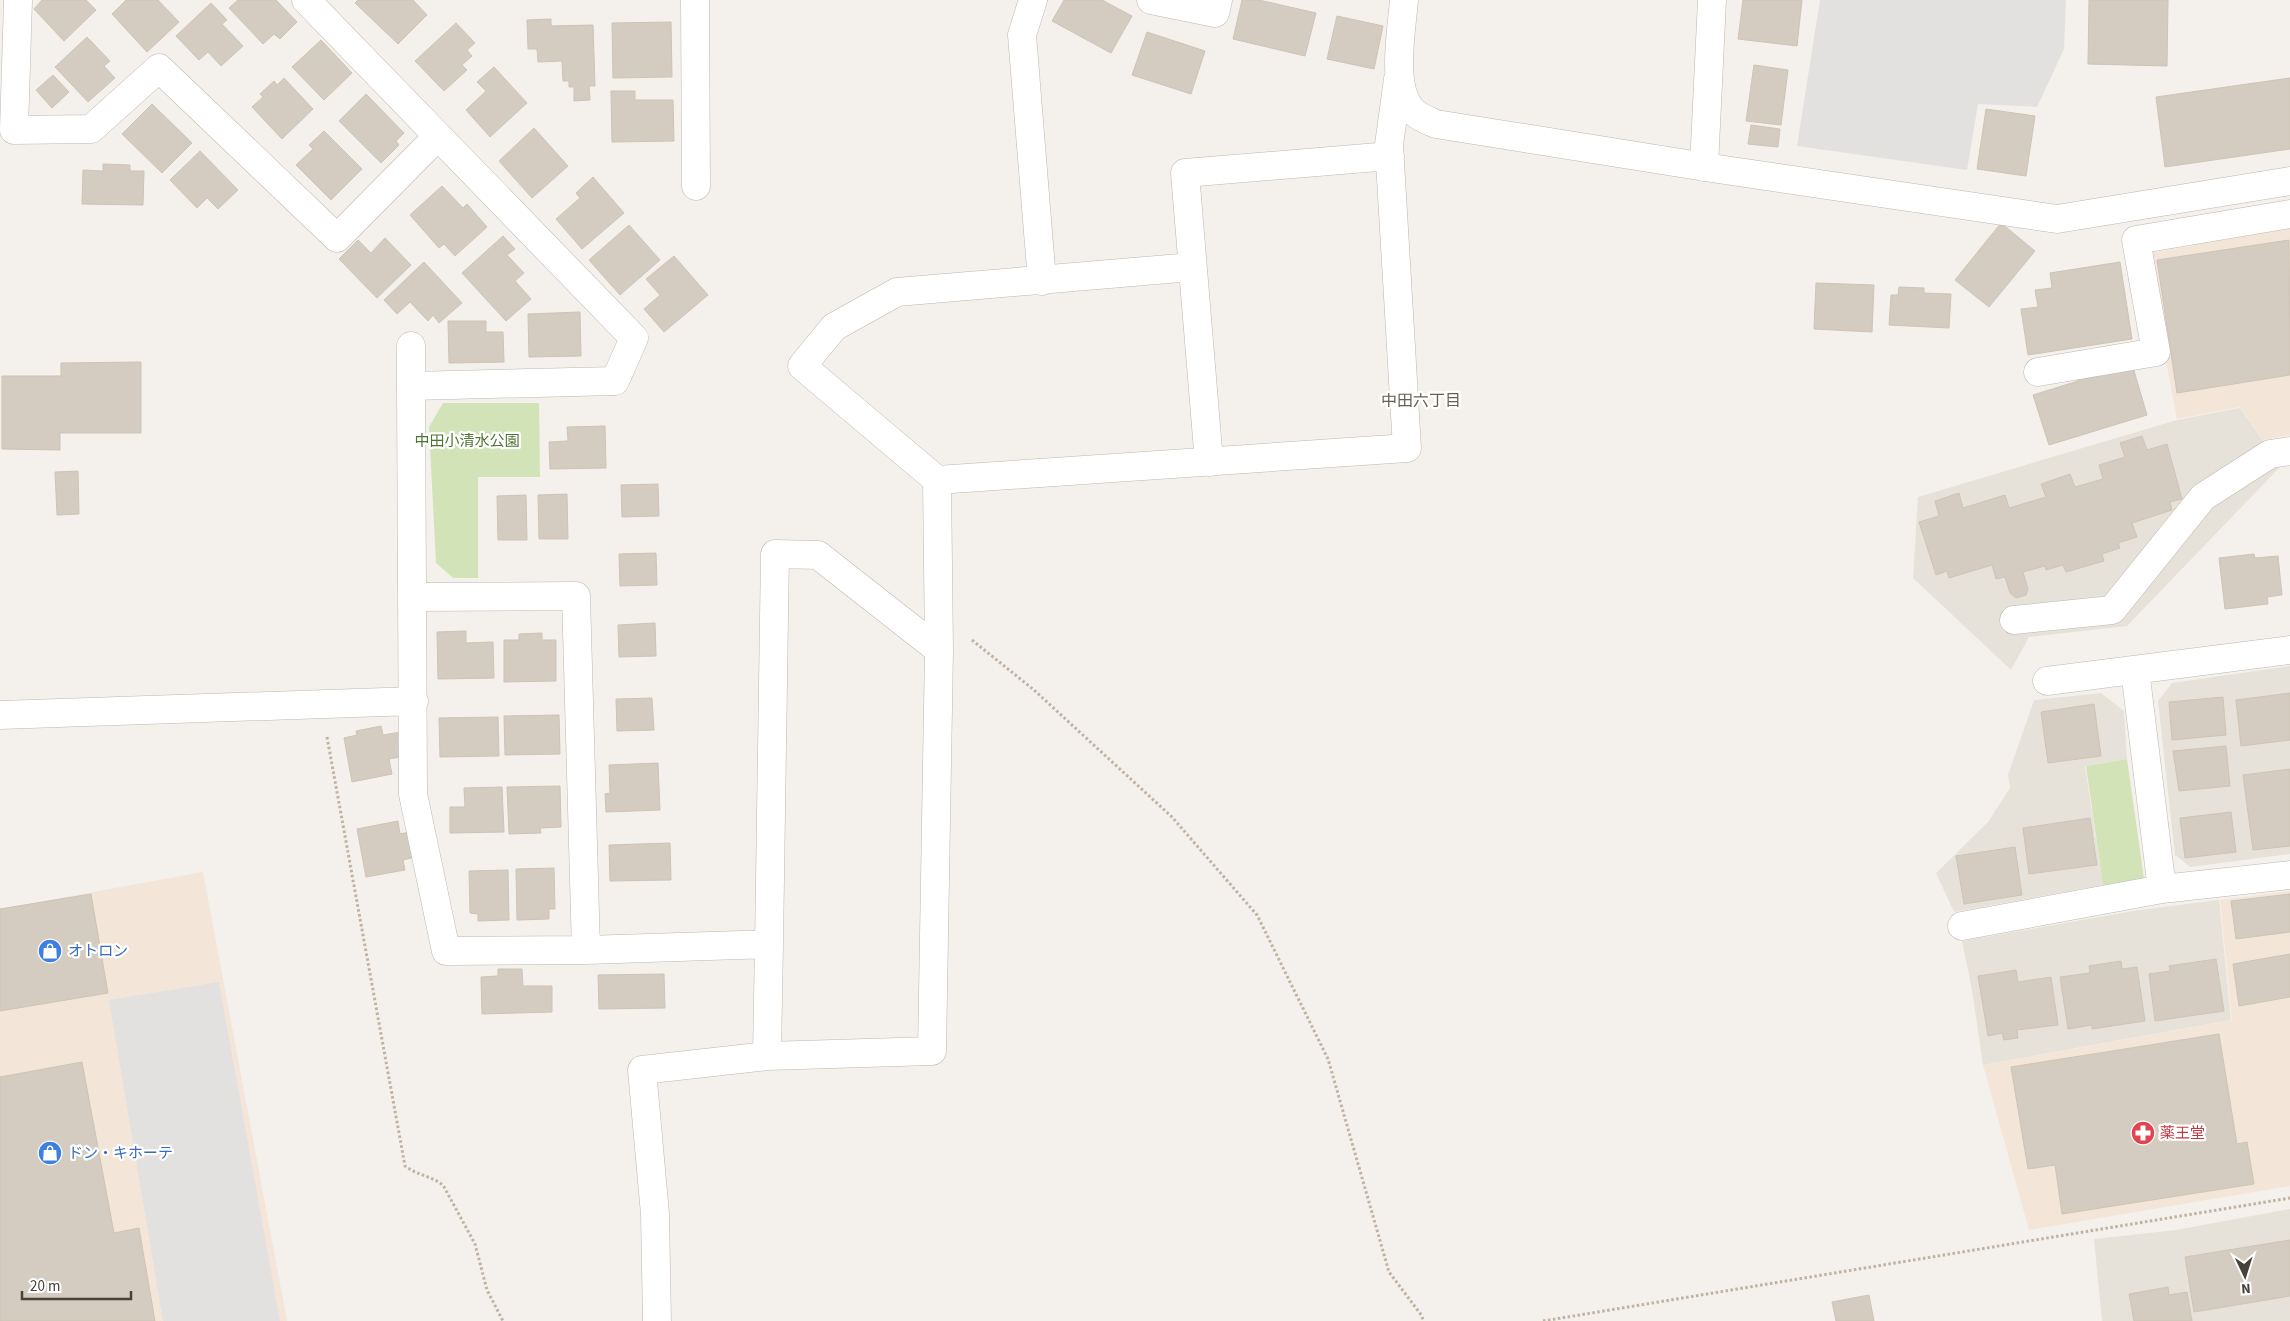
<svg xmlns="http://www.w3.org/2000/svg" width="2290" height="1321" font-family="'Source Sans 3','Noto Sans JP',sans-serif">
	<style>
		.residential { fill: #e7e2d9 }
		.commercial { fill: #f3e6d9 }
		.green { fill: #d2e3b8 }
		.parking { fill: #e3e1df }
		.building { fill: #d4ccc1; stroke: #cec3b5 }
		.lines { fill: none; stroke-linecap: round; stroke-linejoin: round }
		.minor-casing { stroke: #beb7ae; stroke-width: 29 }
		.path { stroke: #bfb2a1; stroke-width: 3; stroke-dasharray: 2.5 2.5; stroke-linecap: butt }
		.minor { stroke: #fff; stroke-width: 28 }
		.labels { text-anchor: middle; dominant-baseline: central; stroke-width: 4.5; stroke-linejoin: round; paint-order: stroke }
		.park-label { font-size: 15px; fill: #4f7332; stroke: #fff }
		.shop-label { font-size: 15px; fill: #366cbe; stroke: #fff; text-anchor: start }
		.health-label { font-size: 15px; fill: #be3a42; stroke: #fff; text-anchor: start }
		.neighbourhood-label { font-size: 16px; fill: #695e52; stroke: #fff }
	</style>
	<rect width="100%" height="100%" fill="#f4f0eb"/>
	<path class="residential" d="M2240,408L2281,466L2127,626L2029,637L2011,670L1913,578L1918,497L2177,420Z
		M2290,666V854L2190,867L2175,855L2158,701L2172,683Z
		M2101,693L2124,711L2127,759L2085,766L2103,885L1954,912L1936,873L1988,822L2010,788L2008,775L2034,700Z
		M2219,900L2231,1020L1983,1065L1972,990L1962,941L2139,910Z
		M2290,1209V1321H2102L2094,1239L2176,1230Z"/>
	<path class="commercial" d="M2290,228V435L2263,440L2240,407L2177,419L2146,254Z
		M203,872L287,1321H0V909Z
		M2290,891V1186L2029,1230L1983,1065L2232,1020L2220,900Z"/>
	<path class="green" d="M443,403H539L540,477H478V578H453L436,563L429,427Z
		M2127,759L2144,879L2103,885L2086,766Z"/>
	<path class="parking" d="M1820,0H2066L2064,49L2037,107L1978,104L1967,170L1797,146Z
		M219,982L280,1321H163L109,1000Z"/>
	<path class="building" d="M42,0H86L96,10L64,41L34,9Z
		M126,0H158L179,22L147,52L112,14Z
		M238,0H276L297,22L280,39L274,34L263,44L229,8Z
		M358,0H413L427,15L398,44L355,3Z
		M1064,0H1102L1132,16L1111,53L1052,21Z
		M1242,0H1259L1316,13L1305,56L1233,39Z
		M1743,0H1802L1797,46L1738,39Z
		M2089,0H2168L2167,66L2088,64Z
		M211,3L227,20L222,24L243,46L221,66L208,52L199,60L176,36Z
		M1337,16L1383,26L1374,69L1327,59Z
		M551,19V26L593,25L595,86H589L590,100L574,101V87H569V81H563L562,61L538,62L537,49H528L527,20Z
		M671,22L672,77L613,78L612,23Z
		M456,23L475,43L467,50L472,56L462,65L467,70L444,91L415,61Z
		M1147,32L1205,51L1191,94L1132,75Z
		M87,37L110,61L104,66L115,78L88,102L55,67Z
		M321,40L352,73L324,100L292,67Z
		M1754,65L1788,70L1781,125L1746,121Z
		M494,67L527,103L490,137L466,110L486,91L477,82Z
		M53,75L69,92L52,108L36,90Z
		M284,78L313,109L282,139L252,107L263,97L260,94L274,81L277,85Z
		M2290,78V149L2165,167L2156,97Z
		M611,91H635V100H673L674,141L612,142Z
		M366,94L404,133L396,141L399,145L381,163L339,121Z
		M152,104L192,143L162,173L122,134Z
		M1986,109L2035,116L2026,176L1977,169Z
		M1751,125L1780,129L1778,147L1748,144Z
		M534,128L568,166L532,198L499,161Z
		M324,131L362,169L331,200L296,165L313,149L309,145Z
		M200,151L238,190L218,209L207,198L197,208L170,180Z
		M103,164L130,165V171H144L143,205L82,204L83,170L103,171Z
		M593,177L624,213L582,249L556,219L580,198L576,193Z
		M442,186L463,208L467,204L487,227L455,256L444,244L439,248L410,215Z
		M2001,223L2035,251L1989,307L1955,280Z
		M629,225L660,260L620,295L589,260Z
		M503,236L515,249L507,255L524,273L515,281L531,299L506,321L462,273Z
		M385,238L411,265L377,298L339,259L358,240L371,253Z
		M2289,240L2290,375L2177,393L2157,260Z
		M674,256L708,295L664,332L644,309L660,295L646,279Z
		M424,262L462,303L439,323L433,315L428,321L410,302L397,314L384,300Z
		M2120,262L2132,339L2028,355L2021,309L2038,307L2035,290L2052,288L2050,273Z
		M1816,283L1874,285L1872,332L1814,329Z
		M1899,287L1924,288V293L1951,294L1949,328L1889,325L1891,295H1898Z
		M580,312L581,356L529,357L528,314Z
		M448,321H486V332H503L504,362L449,363Z
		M141,362V433H60V450L2,449V376H61V363Z
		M2132,364L2147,415L2049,445L2033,395L2078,381L2075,374Z
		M605,426L606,468L550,469L549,442L568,441L567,427Z
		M2142,436L2147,450L2167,444L2182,499L2170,502L2172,510L2132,523L2137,537L2118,543L2120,548L2102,554L2104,561L2066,572L2063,565L2046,570L2045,566L2023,572L2028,589L2026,595L2016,598L2010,593L2005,577L1996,579L1992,565L1949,578L1947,571L1936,575L1919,522L1939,516L1935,501L1959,493L1963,508L2005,495L2009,508L2046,497L2041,484L2070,474L2075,487L2103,479L2099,465L2125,457L2120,443Z
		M78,471L79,514L57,515L55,472Z
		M658,484L659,516L622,517L621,485Z
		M567,494L568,539H539L538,495Z
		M526,495L527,540H498L497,496Z
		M656,553L657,585L620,586L619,554Z
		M2254,554L2255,558L2278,556L2282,595L2267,597L2268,604L2225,609L2219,558Z
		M655,623L656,656L619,657L618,625Z
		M466,631V643L493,642L494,678L438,679L437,632Z
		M542,633V640H556V681L504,682V640H519V634Z
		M2290,693V740L2241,746L2236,700Z
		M2223,697L2226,735L2172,740L2169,702Z
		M652,698L654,730L617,731L616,699Z
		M2094,704L2101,756L2048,763L2041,712Z
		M559,715L560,754L505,755L504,716Z
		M498,717L499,756L440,757L439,718Z
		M381,726L383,735L401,732L406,756L389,759L392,774L352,782L344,738L357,735L356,731Z
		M2226,746L2230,786L2179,791L2173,751Z
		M658,763L660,810L606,812L605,794L610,793L609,765Z
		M2290,769V846L2253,850L2243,775Z
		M560,786L561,827L540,828L541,833L509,834L507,787Z
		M502,787L504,832L450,833V807H465L464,788Z
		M2231,812L2236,852L2185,858L2180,818Z
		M2090,818L2097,865L2029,874L2023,828Z
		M398,821L400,834L410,832L415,857L403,860L405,870L366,877L357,829Z
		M670,843L671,880L610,881L609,845Z
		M2015,847L2022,895L1964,904L1956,856Z
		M554,868L555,909H549V919L517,920L516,869Z
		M508,870L509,920L478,921V914L470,913L469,871Z
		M91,894L108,993L0,1011V909Z
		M2290,894V932L2236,939L2231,901Z
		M2290,954V997L2239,1006L2233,964Z
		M2216,959L2224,1011L2155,1021L2149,974L2170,971L2169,966Z
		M2121,961L2122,969L2137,967L2145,1021L2092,1029V1025L2068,1029L2060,977L2090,973L2089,966Z
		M498,969H522L523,986H552V1012L482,1014L481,977L498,976Z
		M2016,970L2018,982L2051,977L2058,1025L2017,1030L2018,1038L2004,1040L2002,1033L1988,1036L1978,976Z
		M664,974L665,1008L599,1009L598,975Z
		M2219,1034L2237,1144L2247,1142L2254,1184L2062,1214L2055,1165L2028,1169L2011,1067Z
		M82,1062L114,1233L139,1228L155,1321H0V1077Z
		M2290,1240V1296L2194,1312L2185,1257Z
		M2168,1287L2169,1295L2187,1292L2192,1321H2134L2129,1294Z
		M1869,1295L1874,1321H1836L1832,1302Z"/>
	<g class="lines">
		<g class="minor-casing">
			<path id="minor" d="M18,0L14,130L91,129L159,68L337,238L438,136
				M306,0L634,338L615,381L411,386L413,794L446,951L586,950L576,596L413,597
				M695,0L696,186
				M1033,0L1022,35L1042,281
				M1151,0L1215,13L1218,0
				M1404,0C1402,29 1389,92 1415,113C1421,118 1429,121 1436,124L1718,169L2057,219L2290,181
				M1704,167L1712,0
				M411,346V386
				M2038,372L2156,352L2136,240L2290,214
				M1209,462L1185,173L1390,156
				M937,480L1407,448L1389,145L1398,79
				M2014,620L2112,610L2203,497L2270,454L2290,451
				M939,650L937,480L802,366L834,327L897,292L1192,267
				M2135,670L2162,889
				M2047,681L2290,650
				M0,715L414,701
				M1962,926L2162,889L2290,875
				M586,950L769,944L775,554L818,555L939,650L932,1051L767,1056L769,944
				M657,1321L655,1214L642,1070L767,1056"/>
		</g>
		<path class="path" d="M972,640L1034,690L1172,817L1257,915L1328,1059L1389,1272L1422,1316L1423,1321
			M327,737L405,1166C417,1175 431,1176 443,1185L475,1244L487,1290L503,1321
			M1543,1321L2290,1198"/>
		<use href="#minor" class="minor"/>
	</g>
	<defs>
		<g id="shop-disc" transform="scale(1.25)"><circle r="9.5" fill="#3f7fe0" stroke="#fff"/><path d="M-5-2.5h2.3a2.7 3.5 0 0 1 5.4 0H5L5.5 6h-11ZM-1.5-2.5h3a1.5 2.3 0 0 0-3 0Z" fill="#fff"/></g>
		<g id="pharmacy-disc" transform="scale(1.25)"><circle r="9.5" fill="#e0444e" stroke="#fff"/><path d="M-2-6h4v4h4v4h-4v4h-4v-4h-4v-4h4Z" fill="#fff"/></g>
	</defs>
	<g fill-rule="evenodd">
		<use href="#shop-disc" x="50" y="951"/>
		<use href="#pharmacy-disc" x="2143" y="1133"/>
		<use href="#shop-disc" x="50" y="1153"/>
	</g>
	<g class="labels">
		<g class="park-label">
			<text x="467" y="441">中田小清水公園</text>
		</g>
		<g class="shop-label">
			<text x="68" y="951">オトロン</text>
			<text x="68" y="1153">ドン・キホーテ</text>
		</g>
		<g class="health-label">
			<text x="2160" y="1133">薬王堂</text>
		</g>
		<g class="neighbourhood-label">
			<text x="1421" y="401">中田六丁目</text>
		</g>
	</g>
	<g transform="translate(2245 1276) rotate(176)" stroke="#ffffff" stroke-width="4" paint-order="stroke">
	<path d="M0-4L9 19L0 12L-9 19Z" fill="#474139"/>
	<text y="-8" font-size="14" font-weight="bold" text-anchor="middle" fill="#474139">N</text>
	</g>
	<path d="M22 1291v8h109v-8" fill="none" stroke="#474139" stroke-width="2.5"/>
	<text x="30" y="1291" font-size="15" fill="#474139" stroke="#ffffff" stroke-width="4" paint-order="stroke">20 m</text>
</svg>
